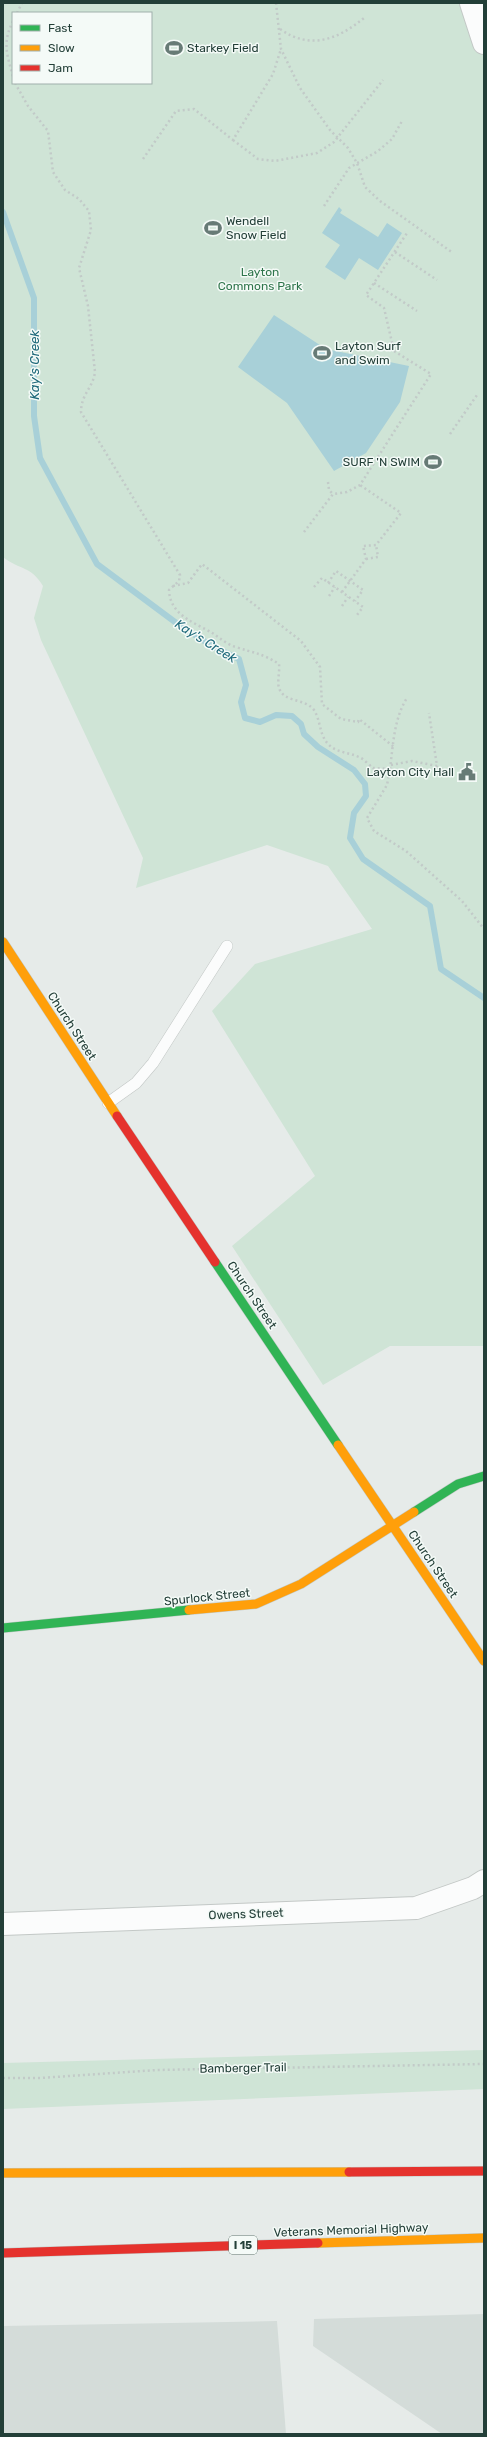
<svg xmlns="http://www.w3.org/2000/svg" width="487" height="2437" font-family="Rubik,sans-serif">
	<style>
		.built { fill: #d4dcd9 }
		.green { fill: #cfe4d6; fill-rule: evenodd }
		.water { fill: #a8d0d8 }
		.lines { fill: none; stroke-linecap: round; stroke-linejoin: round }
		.stream { stroke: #a8d0d8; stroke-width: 6 }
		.lane-casing { stroke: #c3c8c6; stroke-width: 12 }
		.street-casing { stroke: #c3c8c6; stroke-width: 24 }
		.fast-casing { stroke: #c1c9c6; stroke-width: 10 }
		.slow-casing { stroke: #c1c9c6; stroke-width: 10 }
		.jam-casing { stroke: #c1c9c6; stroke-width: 10 }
		.path { stroke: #c2cac8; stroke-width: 2.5; stroke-dasharray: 2 3; stroke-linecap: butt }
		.lane { stroke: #fbfcfc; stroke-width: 11 }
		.street { stroke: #fbfcfc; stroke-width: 22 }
		.fast { stroke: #30b455; stroke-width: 9 }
		.slow { stroke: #ff9f0a; stroke-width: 9 }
		.jam { stroke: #e5322d; stroke-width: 9 }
		.labels { text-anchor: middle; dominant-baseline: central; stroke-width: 3; stroke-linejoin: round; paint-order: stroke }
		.shield { fill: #f4faf7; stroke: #627771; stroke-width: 1 }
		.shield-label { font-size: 11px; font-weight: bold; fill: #233f38 }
		.poi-label { font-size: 12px; fill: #233f38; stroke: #f4faf7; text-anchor: start }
		.park-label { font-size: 12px; fill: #2e754b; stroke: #f4faf7 }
		.street-label { font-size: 12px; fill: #233f38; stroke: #f4faf7 }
		.water-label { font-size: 13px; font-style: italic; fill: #1e697a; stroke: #f4faf7 }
	</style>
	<rect width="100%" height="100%" fill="#e6ebe9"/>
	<path class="built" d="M484,2314V2434H442L313,2346L314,2319Z
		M277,2321L286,2434H3V2326Z"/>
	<path class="green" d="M3,3H484V1346H390L323,1385L232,1246L315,1176L212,1011L255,964L372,929L328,866L267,845L136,888L143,858L41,640L34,618L43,586C30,565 21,571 3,557ZM13,13H151V83H13Z
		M484,2050V2089L3,2109V2063Z"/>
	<path class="water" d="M339,207L342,210L340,213L378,237L387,223L402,233L378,270L359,258L345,280L325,267L340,245L322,233Z
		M274,315L326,349L409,366L400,402L366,453L334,471L287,403L238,367Z"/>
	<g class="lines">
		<path class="stream" d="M3,212L34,298V416L40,458L97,564L179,625L212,646L239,659L246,685L241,702L245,718L260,722L276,715L292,716L301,724L304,734L318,747L354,770L365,784L366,796L354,813L350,838L363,859L430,906L441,969L484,998"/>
		<g class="lane-casing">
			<path id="lane" d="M108,1103L136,1083L153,1063L227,946"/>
		</g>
		<g class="street-casing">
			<path id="street" d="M471,3L484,43
				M3,1924L416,1908L473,1888L484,1881"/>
		</g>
		<g class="fast-casing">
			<path id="fast" d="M215,1262L338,1445
				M414,1512L458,1484L484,1476
				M3,1628L189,1610"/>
		</g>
		<g class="slow-casing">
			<path id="slow" d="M3,942L117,1116
				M338,1445L484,1661
				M189,1610L256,1604L301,1584L414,1512
				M3,2173L349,2172
				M318,2243L484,2238"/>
		</g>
		<g class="jam-casing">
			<path id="jam" d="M117,1116L215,1262
				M349,2172L484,2171
				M3,2253L318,2243"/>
		</g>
		<path class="path" d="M276,3L281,49L300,88L330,130L348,148L357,163L365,187L380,201L453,253
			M17,13L22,3
			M13,21C2,43 7,54 13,77
			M280,29C310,50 337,40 364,18
			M15,83L28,106L48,131L53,172L65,190L79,199L89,211L91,230L79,268L88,306L95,372C93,388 81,394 81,412L180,575L179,581L169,590C170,616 196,623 214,634C221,639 228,645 236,647C253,653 262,653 279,664C280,671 277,682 279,688C284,703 305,698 314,710C321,721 319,734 328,744C337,753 348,752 359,757C364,759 369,765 373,768L390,769L387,785L367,818L374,831L406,851L462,901L484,929
			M233,140L258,159L275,161L317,153L334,142L383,80
			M143,159L176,111L194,109L233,140L273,74L281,49
			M324,206L349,168L378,151L392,139L402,121
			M395,252L437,280
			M374,283L417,311
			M450,434L477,395
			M328,482L329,490L333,494
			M304,532L333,494L347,492L360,485L431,374L394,351L384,308L366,295L407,233
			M366,559L378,557L376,545
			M328,583L336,571L363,590L355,601
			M173,586L188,583L202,564L301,641L320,667L322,704L341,719L358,722L359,719L394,747
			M314,587L322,578L363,607L357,615
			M342,592L366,559L363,546L376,545L401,513L360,485
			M329,596L335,587
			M342,606L348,597
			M391,765L412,761L437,766L429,713
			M390,769C393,746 394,718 407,698
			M3,2078H40L157,2070L484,2064"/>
		<use href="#lane" class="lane"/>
		<use href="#street" class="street"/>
		<use href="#fast" class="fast"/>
		<use href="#slow" class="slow"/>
		<use href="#jam" class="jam"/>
	</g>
	<defs>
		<g id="stadium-bare" transform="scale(1.38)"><path d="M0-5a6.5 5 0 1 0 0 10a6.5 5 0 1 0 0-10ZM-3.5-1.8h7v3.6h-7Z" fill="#677b76" stroke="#f4faf7" stroke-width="2.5" paint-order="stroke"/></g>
		<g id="civic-bare" transform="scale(1.38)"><path d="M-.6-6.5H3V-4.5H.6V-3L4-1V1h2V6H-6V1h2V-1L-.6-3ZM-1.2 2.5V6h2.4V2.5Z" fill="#677b76" stroke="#f4faf7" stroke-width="2.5" paint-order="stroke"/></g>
	</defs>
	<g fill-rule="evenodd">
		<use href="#stadium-bare" x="174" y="48"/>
		<use href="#stadium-bare" x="213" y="228"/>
		<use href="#stadium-bare" x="322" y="353"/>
		<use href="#stadium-bare" x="433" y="462"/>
		<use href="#civic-bare" x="467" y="772"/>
	</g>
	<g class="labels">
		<rect class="shield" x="229" y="2236" width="28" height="18" rx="3"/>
		<g class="shield-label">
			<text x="243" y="2245">I 15</text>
		</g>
		<g class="poi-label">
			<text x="187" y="48">Starkey Field</text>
			<text x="226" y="221">Wendell<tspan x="226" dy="14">Snow Field</tspan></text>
			<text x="335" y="346">Layton Surf<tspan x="335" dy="14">and Swim</tspan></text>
			<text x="420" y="462" text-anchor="end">SURF 'N SWIM</text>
			<text x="454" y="772" text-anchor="end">Layton City Hall</text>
		</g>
		<g class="park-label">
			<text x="260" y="272">Layton<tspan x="260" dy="14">Commons Park</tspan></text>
		</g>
		<g class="street-label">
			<text transform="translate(72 1026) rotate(57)">Church Street</text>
			<text transform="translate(252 1295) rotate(56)">Church Street</text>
			<text transform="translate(433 1564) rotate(56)">Church Street</text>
			<text transform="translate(207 1597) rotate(-6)">Spurlock Street</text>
			<text transform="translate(246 1914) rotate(-2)">Owens Street</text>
			<text transform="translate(243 2068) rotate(-1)">Bamberger Trail</text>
			<text transform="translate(351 2230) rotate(-2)">Veterans Memorial Highway</text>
		</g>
		<g class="water-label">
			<text transform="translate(34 365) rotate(-90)">Kay's Creek</text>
			<text transform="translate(206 641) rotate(32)">Kay's Creek</text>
		</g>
	</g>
	<rect width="487" height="2437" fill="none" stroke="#233f38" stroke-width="8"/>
	<rect x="12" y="12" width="140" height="72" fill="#f4faf7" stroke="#a0afab"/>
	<rect x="20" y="25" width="20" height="6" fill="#30b455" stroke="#a0afab"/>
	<text x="48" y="32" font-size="12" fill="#233f38">Fast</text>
	<rect x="20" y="45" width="20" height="6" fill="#ff9f0a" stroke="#a0afab"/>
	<text x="48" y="52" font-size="12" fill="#233f38">Slow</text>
	<rect x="20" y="65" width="20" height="6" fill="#e5322d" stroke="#a0afab"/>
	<text x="48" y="72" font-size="12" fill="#233f38">Jam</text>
</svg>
